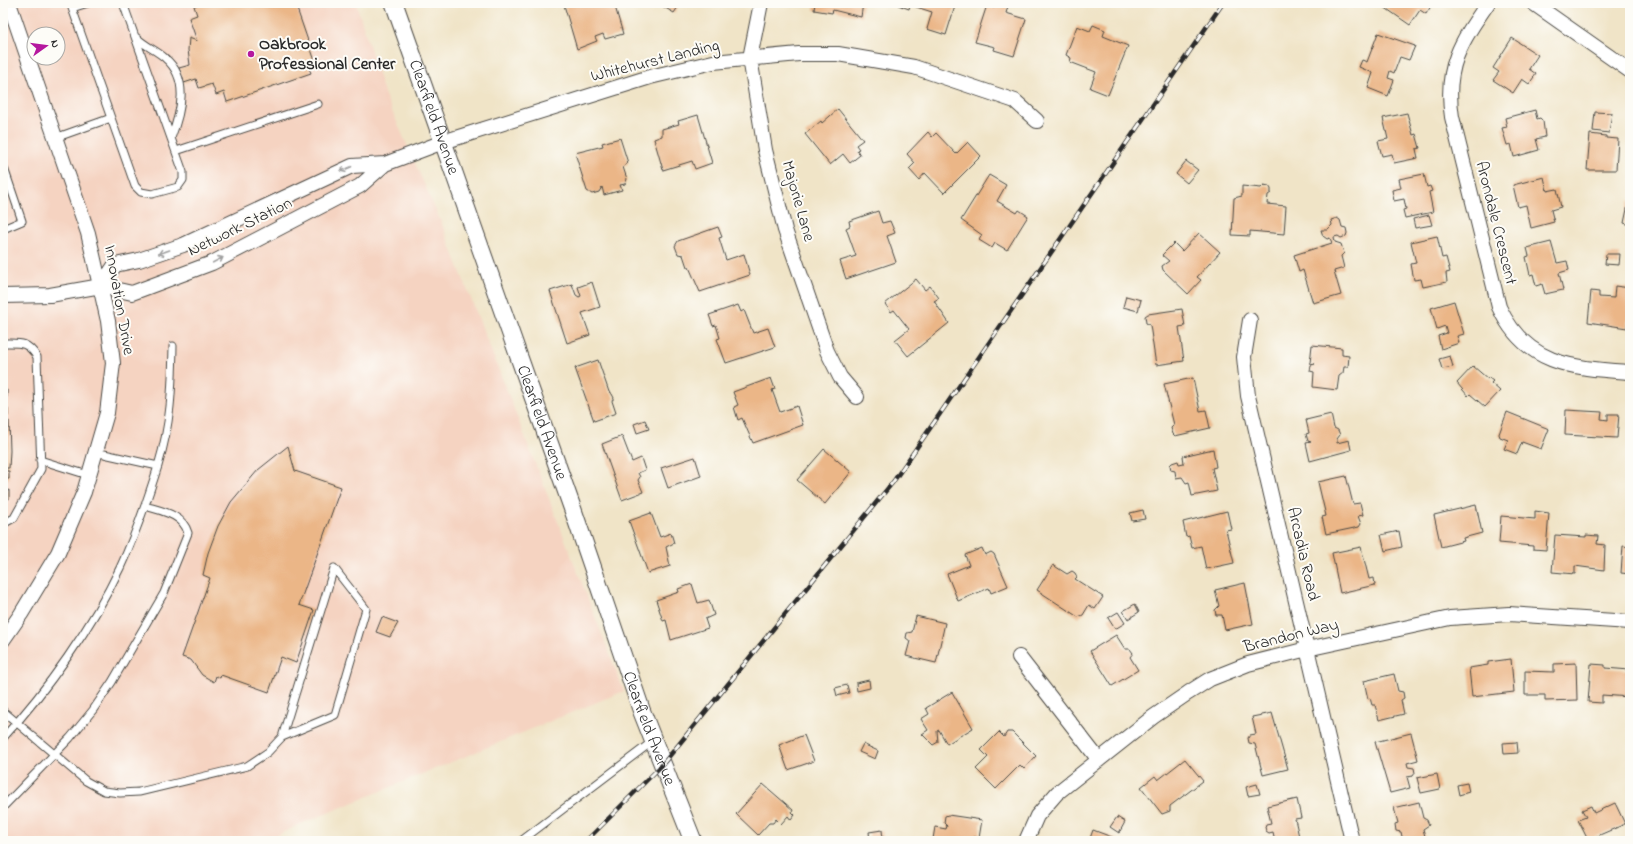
<svg xmlns="http://www.w3.org/2000/svg" width="1633" height="844" font-family="'Indie Flower',sans-serif">
	<style>
		.built { fill: #f5d3c1; fill-rule: evenodd }
		.building { fill: #ebb687 }
		.lines { fill: none; stroke-linecap: round; stroke-linejoin: round }
		.service-casing { stroke: #494742; stroke-width: 9 }
		.minor-casing { stroke: #494742; stroke-width: 16 }
		.tertiary-casing { stroke: #494742; stroke-width: 19 }
		.service { stroke: #fff; stroke-width: 7 }
		.minor { stroke: #fff; stroke-width: 14 }
		.tertiary { stroke: #fff; stroke-width: 17 }
		.rail-casing { stroke: #2b2b2b; stroke-width: 4.5 }
		.rail { stroke: #fdfcf7; stroke-width: 3; stroke-dasharray: 9; stroke-linecap: butt }
		.oneway { stroke: #a0a0a0 }
		.poi-dot { fill: #b5179e; stroke: #fdfcf7; stroke-width: 1.5 }
		.labels { text-anchor: middle; dominant-baseline: central; stroke-width: 4; stroke-linejoin: round; paint-order: stroke }
		.poi-label { font-size: 17px; font-weight: bold; fill: #2b2b2b; stroke: #fdfcf7; text-anchor: start }
		.street-label { font-size: 17px; fill: #2b2b2b; stroke: #fdfcf7 }
	</style>
	<rect width="100%" height="100%" fill="#fdfcf7"/>
	<filter id="ink" filterUnits="userSpaceOnUse"><feTurbulence type="fractalNoise" baseFrequency=".025" numOctaves="2"/><feDisplacementMap in="SourceGraphic" scale="8" xChannelSelector="R" yChannelSelector="G"/><feConvolveMatrix kernelMatrix="1 2 1 2 8 2 1 2 1" color-interpolation-filters="sRGB"/></filter>
	<filter id="wash" filterUnits="userSpaceOnUse"><feTurbulence type="fractalNoise" baseFrequency=".012" numOctaves="4" result="noise"/><feDisplacementMap in="SourceGraphic" scale="16" xChannelSelector="R" yChannelSelector="G"/><feGaussianBlur stdDeviation="0.9" result="paint"/><feColorMatrix in="noise" values="0 0 0 0 0 0 0 0 0 0 0 0 0 0 0 0 0 1.4 0 .05"/><feComposite in="paint" operator="in"/></filter>
	<g filter="url(#wash)">
		<rect width="100%" height="100%" fill="#f0e4c7"/>
		<path class="built" d="M3,3H356L384,93L441,222L624,691L296,826L266,841H3ZM34,34H58V58H34Z"/>
		<g id="blocks">
			<path class="building" d="M202,3H295L315,61L307,63L311,73L227,102L224,92L216,95L212,84L199,88L196,79L184,83L179,68L190,65L188,50L189,38L197,41L189,18L197,15L194,6Z
				M564,3H614L623,34L605,39L603,34L595,37L597,41L577,49L564,5Z
				M657,3H678L680,4L674,13Z
				M815,3H863L861,17L833,10L832,13L814,10Z
				M898,3H956L946,35L927,29L932,12L910,5L909,9L898,5Z
				M995,3H1009L1006,13L1026,19L1014,56L994,50L995,47L975,42L987,5L994,8Z
				M1387,3H1433L1426,14L1420,10L1410,25L1384,7Z
				M1093,25L1105,30L1103,36L1128,46L1108,95L1090,88L1096,72L1070,62L1071,58L1066,55L1077,26L1090,31Z
				M1378,33L1415,46L1409,60L1400,57L1394,73L1390,71L1388,78L1394,80L1388,96L1368,88L1373,73L1359,67L1362,60L1367,62Z
				M1512,38L1538,55L1529,69L1536,74L1529,84L1522,79L1513,93L1493,80L1499,72L1493,68Z
				M838,109L863,140L856,145L859,149L857,150L860,155L850,163L843,154L830,165L805,134L821,121L822,123Z
				M1535,110L1537,119L1540,118L1543,121L1545,137L1536,139L1539,150L1514,157L1511,144L1507,145L1502,128L1507,127L1505,118Z
				M1595,112L1612,113L1609,133L1593,131Z
				M1407,113L1413,135L1416,134L1420,148L1416,149L1418,158L1394,163L1392,154L1382,156L1378,141L1388,139L1383,118Z
				M698,115L712,163L695,169L692,161L663,170L654,139L662,136V129L679,124L678,121Z
				M928,132L932,137L936,133L956,154L968,142L981,156L944,193L925,173L919,180L909,169L915,163L907,154Z
				M1590,134L1606,136V138L1618,139L1616,170H1587Z
				M620,138L628,163L623,167L627,179L625,184L620,185L622,190L604,195L602,187L599,192L592,194L587,191L575,153L603,146L602,143Z
				M1186,161L1198,170L1187,183L1176,174Z
				M1424,174L1427,187L1430,186L1432,191L1429,192L1433,212L1405,218L1403,210L1406,209L1404,199L1394,201L1392,190L1401,188L1399,179Z
				M989,175L1006,185L997,201L1017,213L1019,210L1028,216L1007,250L995,243L992,248L979,240L982,235L961,220Z
				M1544,177L1547,191L1557,189L1561,207L1551,210L1554,222L1531,228L1526,205L1518,207L1513,185Z
				M1264,185L1269,186L1271,189V193L1268,195L1267,204L1286,206L1284,234L1250,231V236L1232,235L1234,198L1242,196V186L1261,188Z
				M1629,200L1630,201V225L1624,223Z
				M878,211L882,223L890,221L895,233L887,236L896,262L846,279L840,261L856,256L846,228L850,226L849,221Z
				M1429,215L1432,225L1415,228L1413,219Z
				M1337,218L1340,220L1342,227L1346,228L1347,233L1346,236L1341,238L1338,236L1334,237L1335,242L1341,244L1344,253L1341,256L1344,268L1334,271L1341,295L1313,303L1303,270L1299,272L1294,255L1332,243L1330,238L1327,239L1323,236L1321,230H1327L1332,225L1331,220Z
				M718,227L722,237L719,238L726,260L744,254L750,275L700,292L689,267H687L683,255L678,254L675,246L678,241Z
				M1199,233L1220,252L1197,277L1201,280L1188,294L1163,270L1162,266L1169,261L1162,255L1174,243L1182,251Z
				M1437,236L1442,258L1446,257L1450,272L1446,273L1447,282L1423,287L1421,279L1414,280L1411,264L1416,263L1411,242Z
				M1551,242L1557,263L1567,261L1569,270L1559,273L1563,290L1545,294L1542,284L1536,286L1533,274L1530,275L1526,257L1529,256L1527,248Z
				M1606,254H1620L1619,265L1605,264Z
				M916,279L925,290L930,286L939,298L934,301L949,323L908,356L895,340L909,329L894,310L891,312L885,304Z
				M592,282L600,307L582,313L590,335L567,343L550,291L572,284L576,295L579,297L581,296L578,287Z
				M1615,286L1630,288L1627,328L1588,322L1591,291L1599,292V297L1614,298Z
				M1126,296L1141,300L1138,311L1123,307Z
				M1454,301L1464,334L1457,336L1459,343L1441,349L1438,336L1447,333L1445,326L1437,329L1431,308Z
				M738,305L741,312L744,310L753,333L768,328L775,347L726,363L717,339L720,338L716,325L713,326L709,315Z
				M1182,309L1185,326L1179,327L1184,361L1156,365L1150,325L1146,323L1145,316L1148,314Z
				M1312,345L1342,348V355L1349,356L1348,367H1344L1343,373L1339,376L1337,390L1313,387L1314,372L1310,371L1311,365L1315,364L1310,363Z
				M1450,356L1453,367L1442,369L1439,359Z
				M598,360L609,392L612,394L614,398L612,401L616,413L594,421L575,368Z
				M1473,366L1488,379L1489,378L1493,381L1491,383L1500,391L1485,407L1470,394L1468,396L1457,383Z
				M771,378L775,389L772,390L780,412L797,406L803,425L753,443L742,418L738,420L734,407L738,405L733,392Z
				M1193,378L1200,411L1206,410L1210,428L1175,436L1173,434L1171,428L1174,425L1164,384Z
				M3,384L5,390H7V397H5V409H8V416H5V421H9L10,451L9,468H6V471H9V479H6V491L9,490V499H6V505H3Z
				M1566,410L1602,412L1601,419L1608,420V414H1619L1617,438L1565,435Z
				M1507,412L1549,429L1541,449L1522,442L1517,454L1504,449L1508,440L1500,437L1499,434Z
				M1331,414L1334,428L1338,430L1340,435L1337,439V443L1349,440L1351,450L1310,461L1306,443L1311,442L1308,441L1306,434L1309,433L1306,420Z
				M645,420L649,429L637,433L634,424Z
				M622,436L632,462L641,458L645,470L638,473L640,477L638,480L643,492L622,500L602,444Z
				M288,446L295,471L341,487L299,605L314,610L296,663L281,657L269,692L221,675L220,678L216,676L214,682L202,675L191,660L182,657L210,578L203,575L208,553L218,526L231,502L258,470Z
				M824,449L851,472L825,504L797,480Z
				M1213,449L1216,467L1212,468L1217,491L1192,496L1189,482L1186,483L1182,477L1176,478L1175,471L1171,470L1170,465L1172,463L1178,461L1179,464L1184,463L1183,456Z
				M695,457L701,476L668,488L661,468Z
				M1346,476L1353,504L1360,503L1363,515L1358,516L1361,524L1359,527L1326,534L1322,517L1326,516L1318,482Z
				M1476,505L1482,533L1463,538L1464,541L1441,547L1434,515Z
				M1143,510L1145,519L1132,521L1130,513Z
				M1227,511L1231,529L1226,530L1234,563L1206,569L1201,546L1192,548L1189,536L1186,537L1183,522Z
				M1535,511L1549,513L1546,550L1533,549V546L1499,543L1501,516L1535,519Z
				M651,513L660,537L671,533L674,543L666,547L670,566L648,573L629,521Z
				M1399,531L1402,547L1385,551L1381,535Z
				M1555,535L1586,537V535L1598,536L1597,544L1605,545L1604,570L1575,566V574L1552,572Z
				M1623,546L1630,547V574L1621,573Z
				M1361,547L1369,579L1374,578L1375,585L1340,593L1332,553Z
				M982,548L985,555L991,552L994,554L1008,586L991,593L989,588L958,601L947,574L969,565L965,555Z
				M1053,565L1067,574L1072,571L1075,573L1077,577L1075,579L1103,597L1095,609L1089,605L1083,615L1078,617L1037,590Z
				M1245,583L1253,624L1225,630L1222,615H1216L1215,610L1219,606L1215,590Z
				M692,584L698,603L709,600L714,615L705,619L708,628L671,640L666,620L663,621L656,600L679,592L678,589Z
				M1135,604L1139,612L1128,619L1123,611Z
				M1118,612L1125,623L1115,629L1108,618Z
				M916,616L945,623L936,663L906,656L910,641L906,638L907,633L912,632Z
				M382,617L398,623L390,637L376,632Z
				M1116,635L1125,649H1130L1133,653L1130,657L1138,670L1112,686L1090,651Z
				M1511,659L1514,692L1472,697L1469,668L1488,665V662Z
				M1576,663L1577,700L1545,701V695H1525V671L1554,672V664Z
				M1591,664L1605,665V668L1630,670V697L1602,695V703L1588,702Z
				M1394,674L1398,691L1403,692L1404,698L1401,700L1404,714L1379,720L1375,705H1372L1370,698L1368,699L1364,681Z
				M869,680L870,688L857,691L856,683Z
				M847,685L849,693L837,696L835,688Z
				M952,692L973,728L947,744L939,730L937,731L938,742L933,745L922,734L928,730L921,719L929,714L926,708Z
				M1272,713L1288,769L1263,775L1255,744L1249,743L1248,738L1250,735L1256,734L1252,717Z
				M999,732L1004,737L1007,732H1012L1036,756L1024,769L1020,765L996,789L976,769L988,757L981,750Z
				M1411,733L1418,760L1407,763L1408,767L1414,768L1415,773L1413,776L1407,777L1410,788L1390,793L1375,742Z
				M804,735L814,761L788,770L779,745Z
				M1517,742L1518,753L1504,754L1503,743Z
				M863,744L878,751L875,759L859,752Z
				M1185,759L1203,781L1170,806V811L1162,814L1141,787L1155,776L1158,780Z
				M1437,774L1440,789L1421,793L1417,778Z
				M1467,783L1469,792L1459,795L1457,785Z
				M763,784L793,810L792,812L795,815L791,820L788,816L781,824L776,819L773,823H769L758,835L736,814Z
				M1257,784L1260,794L1248,796L1246,787Z
				M1297,799L1301,818L1295,819L1300,841H1275L1273,832L1269,833L1266,831L1265,827L1266,824L1271,823L1267,806Z
				M1419,802L1423,818L1427,820L1429,825L1423,829L1426,840L1403,841L1401,832L1396,831L1395,824L1398,823L1394,808Z
				M1615,803L1625,824L1588,840L1578,820L1586,817L1582,810L1591,806L1594,813Z
				M948,815L982,820L979,838L974,837V841L933,839L935,827L946,829L947,826L944,823L945,816Z
				M1117,817L1125,822L1119,833L1110,827Z
				M882,830L883,840L870,841L869,832Z
				M1093,830L1117,839L1116,841H1089Z"/>
		</g>
	</g>
	<g filter="url(#ink)">
		<use href="#blocks" fill-opacity="0" stroke="#494742" stroke-width="1"/>
		<g class="lines">
			<g class="service-casing">
				<path id="service" d="M71,3L72,8L88,3
					M72,8L135,186L141,192L152,194L178,187L183,180V172L123,3
					M137,38C145,46 156,50 165,58C190,79 181,112 171,138
					M55,138L111,118
					M176,151L318,104
					M3,165L22,221L3,229
					M3,343C20,343 27,341 37,357L41,469L14,518L3,524
					M95,452L158,466C171,423 172,390 173,346
					M40,460L88,475
					M3,711L86,781L104,791L120,793L139,792L247,766L268,752L282,737L335,715L366,609L334,568L282,737
					M3,738C47,690 92,627 120,568C135,536 147,501 158,466
					M3,807L70,738L93,710L112,682L164,593L188,533C183,514 161,511 145,506
					M521,841L653,741"/>
			</g>
			<g class="minor-casing">
				<path id="minor" d="M761,3L750,58L765,150L785,230L827,351L840,377L857,397
					M1488,3C1461,42 1444,67 1452,117L1499,307C1526,366 1574,368 1630,372
					M1533,3L1630,71
					M385,164L360,186L212,263L132,293L101,286L115,265L139,260L183,245L352,166L385,164L443,142L650,77L713,62L799,54H838L914,67L1015,101L1037,121
					M3,296L50,295L101,286
					M1250,320L1244,357L1248,396L1352,841
					M3,640L21,614L58,553L84,492L107,413L113,363L108,321L88,233L9,3
					M1019,657L1099,760
					M1026,841L1037,816L1057,793L1153,717L1188,693L1210,679L1248,664L1307,649L1450,618L1509,614L1630,622"/>
			</g>
			<g class="tertiary-casing">
				<g id="tertiary">
					<path id="s1" d="M394,3L573,510L642,712L693,841"/>
				</g>
			</g>
			<use href="#service" class="service"/>
			<use href="#minor" class="minor"/>
			<use href="#tertiary" class="tertiary"/>
			<g class="rail-casing">
				<path id="rail" d="M586,841L662,765L893,482L1223,3"/>
			</g>
			<use href="#rail" class="rail"/>
		</g>
		<defs><path id="oneway-shaft" d="M-6 0H5M1.5-3L5.5 0L1.5 3" fill="none" stroke-width="1.6" stroke-linecap="round" stroke-linejoin="round"/></defs>
		<g class="oneway">
			<use href="#oneway-shaft" transform="translate(346 169) rotate(157)"/>
			<use href="#oneway-shaft" transform="translate(164 252) rotate(161)"/>
			<use href="#oneway-shaft" transform="translate(218 260) rotate(-28)"/>
		</g>
	</g>
	<circle class="poi-dot" cx="251" cy="54" r="4"/>
	<g class="labels">
		<g class="poi-label">
			<text x="259" y="44">Oakbrook<tspan x="259" dy="20">Professional Center</tspan></text>
		</g>
		<g class="street-label">
			<text transform="translate(655 61) rotate(-14)">Whitehurst Landing</text>
			<text stroke="none"><textPath href="#s1" startOffset="121">Clearfield Avenue</textPath></text>
			<text transform="translate(798 201) rotate(74)">Majorie Lane</text>
			<text transform="translate(1496 223) rotate(76)">Arondale Crescent</text>
			<text transform="translate(240 227) rotate(-26)">Network Station</text>
			<text transform="translate(119 300) rotate(80)">Innovation Drive</text>
			<text stroke="none"><textPath href="#s1" startOffset="445">Clearfield Avenue</textPath></text>
			<text transform="translate(1303 554) rotate(77)">Arcadia Road</text>
			<text transform="translate(1291 636) rotate(-14)">Brandon Way</text>
			<text stroke="none"><textPath href="#s1" startOffset="769">Clearfield Avenue</textPath></text>
		</g>
	</g>
	<rect width="1633" height="844" fill="none" stroke="#fdfcf7" stroke-width="16"/>
	<g transform="translate(46 46) rotate(76)"><circle r="19" fill="#fdfcf7" stroke="#a9a8a5"/>
	<path d="M0-3L7 15L0 10L-7 15Z" fill="#b5179e"/>
	<text y="-6" font-size="11" font-weight="bold" text-anchor="middle" fill="#2b2b2b">N</text>
	</g>
</svg>
